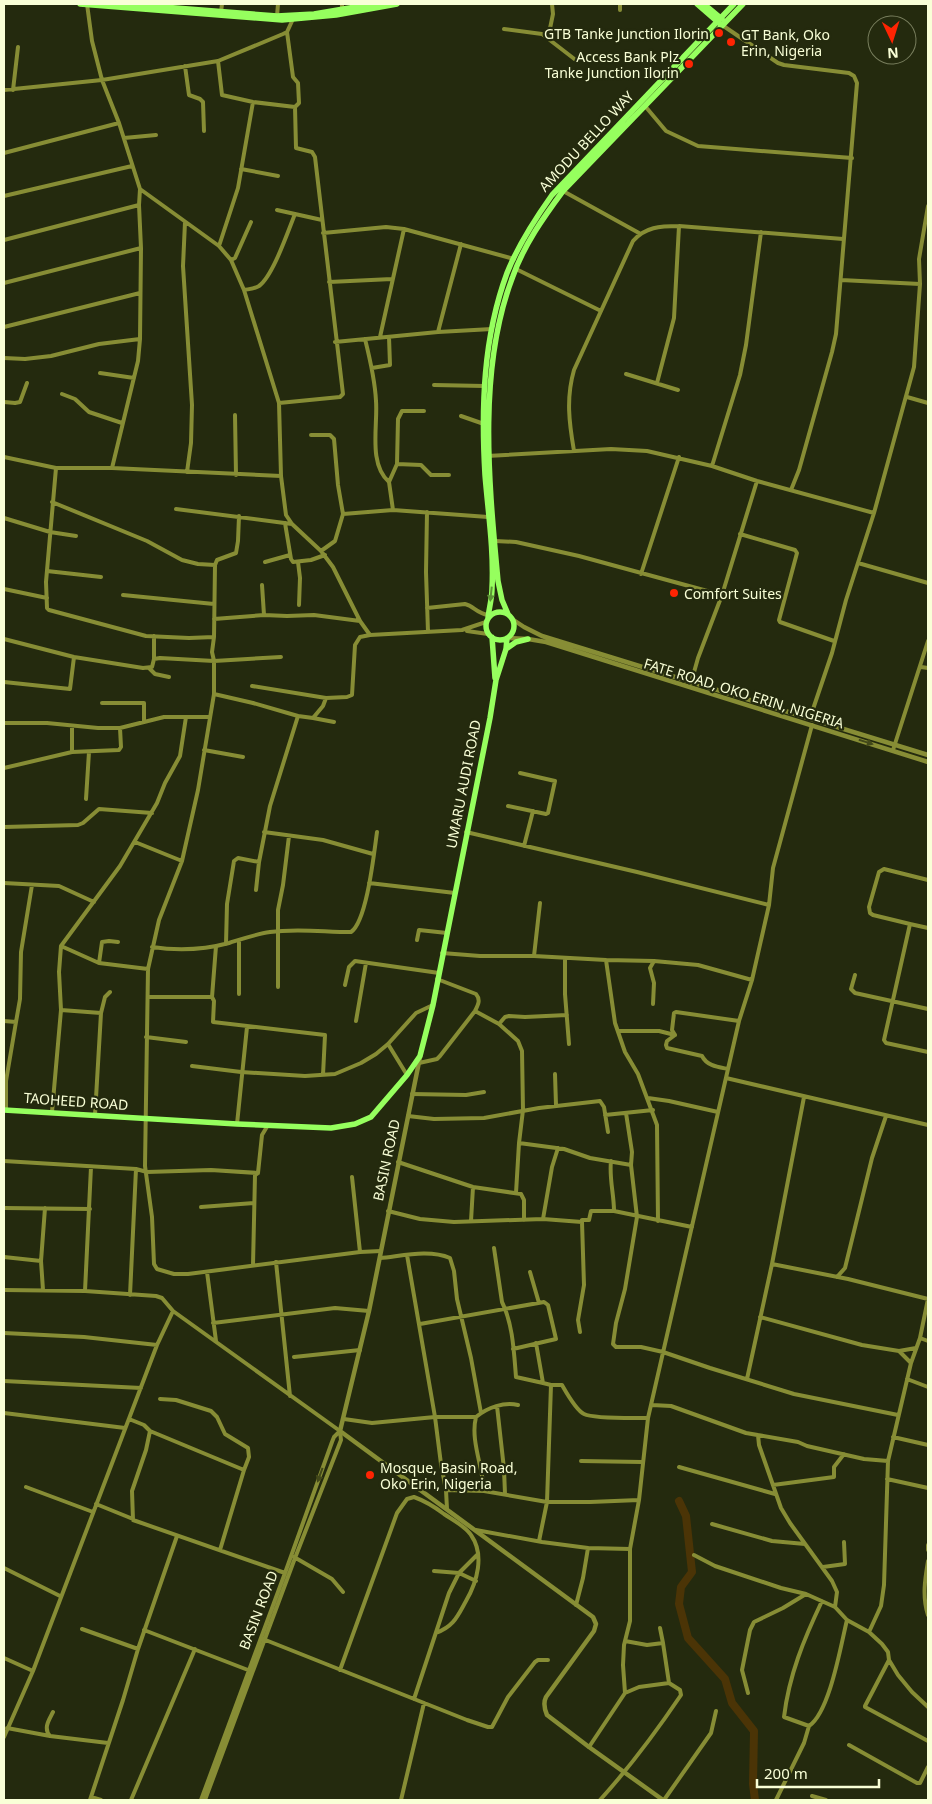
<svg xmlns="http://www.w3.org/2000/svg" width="932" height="1804" font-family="'Noto Sans',sans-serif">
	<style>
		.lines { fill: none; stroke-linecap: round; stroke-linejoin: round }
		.river { stroke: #4b3406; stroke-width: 8 }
		.minor { stroke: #878d35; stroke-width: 4 }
		.tertiary { stroke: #878d35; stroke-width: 4.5 }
		.primary { stroke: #96ff5e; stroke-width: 5.5 }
		.oneway { fill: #5d9436 }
		.oneway2 { fill: #42481a }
		.poi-dot { fill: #ff2403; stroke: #242a0e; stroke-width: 2 }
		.labels { text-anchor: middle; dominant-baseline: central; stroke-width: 4.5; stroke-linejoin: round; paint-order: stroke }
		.poi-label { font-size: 14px; fill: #f9ffd7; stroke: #242a0e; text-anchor: start }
		.street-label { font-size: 14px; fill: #f9ffd7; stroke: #242a0e }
	</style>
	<rect width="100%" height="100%" fill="#242a0e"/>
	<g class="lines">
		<path class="river" d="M679,1501L686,1516L692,1572L681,1587L679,1604L688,1638L725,1679L732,1703L754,1731L753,1784L755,1800"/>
		<path class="minor" d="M87,4L92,41L102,80L119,123L140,189L219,246L231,260L244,290L279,403L281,476L286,515L292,524L321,551L333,567L360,621L370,635L462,630L486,622
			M342,4V9
			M620,10V4
			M221,12L222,4
			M277,16L278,4
			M722,25L778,63L784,65L849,73L854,76L857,83L836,334L832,352L799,470L791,490
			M504,29L542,34L577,61
			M548,38L553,14L552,4
			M218,61L222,95L253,102L295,107
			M185,66L189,95L200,99L203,102L204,131
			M4,90L102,80L218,61L283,34L287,32L293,19
			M13,90L18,47
			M645,106L666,131L698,146L852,158
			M124,138L156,135
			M4,153L119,123
			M241,169L278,176
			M563,191L639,233
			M4,196L132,166
			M277,210L322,220
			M185,222L183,266L192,405L191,443L187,472
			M323,233L386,227L404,229L514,259
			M4,240L139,205
			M219,246L238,188L253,102
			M231,260L235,258L251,222
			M516,269L601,311
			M841,280L920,284
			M329,282L392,279
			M4,283L141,248
			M244,290C249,289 254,289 259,286C273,276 288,231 295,214
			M4,327L140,293
			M438,332L461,244
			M380,337L404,229
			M365,339C370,359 375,380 376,401C378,425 368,464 389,482
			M335,342L438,332L492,329
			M4,358L25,359L51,356L99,344L140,339
			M372,368L390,365L389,337
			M100,373L134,378
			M626,374L678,390
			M657,383L674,318L679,226
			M434,385L484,386
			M62,394L75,399L89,412L122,423
			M907,397L928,403
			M4,402L15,403L20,402L27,383
			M279,403L340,397L343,394L315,157L312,152L296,148L295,107L299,103L298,83L293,77L287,32
			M235,415L236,475
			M461,416L484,424
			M311,435H330L334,439L338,485L343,514L335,541L321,551
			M574,451C569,422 566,398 574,370L633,241C645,227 660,226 679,226L843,239
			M487,456L611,449L647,451L712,466L757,481L874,513
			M4,457L56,468H112L281,476
			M397,464L421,465L431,475H449
			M712,466L740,375L746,345L761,232
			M56,468L46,582L47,608L49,610L146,636L189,638L214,637
			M112,468L138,361L140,339L141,248L139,205L140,189
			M52,502L147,541L182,560L198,564L215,565
			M176,509L292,524
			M393,510L389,482L397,464L398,419L402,411H424
			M427,512L426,572L428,632
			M343,514L393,510L488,517
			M239,516L238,541L236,553L217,560L215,565L214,637L212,652L214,661V694L198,790L182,861L159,920L148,969L145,1166L152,1217L154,1264L157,1269L174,1274H188L360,1252L381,1251
			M4,518L50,532L76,536
			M285,523L291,559L293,562L311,560L325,555
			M740,534L795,550L797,553L779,620L780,622L834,641
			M495,541L516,542L579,556L722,595
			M265,562L290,555
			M298,562L300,578L299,605
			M858,563L928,583
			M47,571L101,577
			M641,574L679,457
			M262,585L264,615
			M4,589L47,598
			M123,595L214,604
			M427,608L465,604C474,606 476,613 488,615
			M214,619L264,615L287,616L314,615L360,621
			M467,631L488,634
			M154,636V659
			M4,639L74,657L143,668L152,667L154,659L160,658L214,661L281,657
			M921,667L928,668
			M149,668L155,674L169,677
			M4,682L70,689L74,657
			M691,683L698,658L722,595L757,481
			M252,686L326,698
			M214,694L253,703L298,716
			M102,703H144V722
			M313,718L334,722
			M810,718L832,653L846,600L874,513L914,367L920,284L919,259L928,206
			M4,723H47L98,728H120L164,717H209
			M204,750L243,757
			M893,750L928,641
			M72,752V726
			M4,768L72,752L119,750L121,747L120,728
			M86,799L89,752
			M508,806L546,814L548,813L555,781L520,773
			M4,827L78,825L83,823L99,809L152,813
			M264,832L323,840L373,854
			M466,832L637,872L769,905
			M135,842L182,861
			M524,846L533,811
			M4,883L59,886L94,902
			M369,883L455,893
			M256,890L259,862L270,806L298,716L313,718L323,706L326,698L347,697L352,695L355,645L360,637L370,635
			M910,924L873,915L870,913L869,907L879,872L884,869L928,880
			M928,928L910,924L884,1040L886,1043L928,1052
			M239,940V994
			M417,940L419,930L447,933
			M226,944L227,904L234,861L238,858L259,862
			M61,946L99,963L148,969
			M216,946L212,997L214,1001L213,1022L325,1035L323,1075
			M152,947C178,951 203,950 229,943C242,939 256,934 270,932C296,928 325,932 351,932C367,921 374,853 377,832
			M442,953L480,956H534L606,960L654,961L698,965L752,980
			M534,956L540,903
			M565,958V994L569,1044
			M606,960L615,1023L625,1052L638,1074L657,1125L658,1221
			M99,963L102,942L109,941L118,942
			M855,975L851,989L855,993L928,1009
			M345,985L349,967L355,961L439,973
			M278,987V910L283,885L289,836
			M148,997H212
			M653,1004L654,983L650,968L654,961
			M61,1010L101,1013
			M475,1011L499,1024L518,1041L522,1051L523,1110L519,1143L516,1193
			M4,1021L16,1022
			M356,1021L366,963
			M499,1024L505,1017L509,1016L525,1017L567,1015
			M618,1031H659L675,1035
			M675,1035L672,1030L674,1013L676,1012L739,1021
			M675,1035L667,1041L666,1045L667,1048L702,1056C707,1066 718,1067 728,1069
			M146,1037L186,1042
			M388,1044L407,1075
			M419,1063L437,1059L440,1056L475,1011C478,1005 481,1000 476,994L437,979
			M192,1066L241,1072L305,1076L335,1074L361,1063L376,1054L388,1044L416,1013L433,1005
			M555,1074L556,1105
			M726,1078L928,1125
			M412,1094L466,1095L484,1092
			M648,1098L669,1101L718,1112
			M6,1110V1081L16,1022L20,999L21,952L32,885
			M52,1112L61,1010L59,972L61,946L120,866L157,803L165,783L180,756L186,717
			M626,1113L632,1152L631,1165L637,1217L625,1289L616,1323L613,1344L616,1347H641L663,1352L710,1368L794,1394L898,1415
			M95,1115L101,1013L105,997L110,992
			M605,1115L653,1110
			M408,1116L434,1119L484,1118L539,1108L600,1101L604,1107L608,1132
			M237,1124L247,1027
			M519,1143L564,1149L590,1158L631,1165
			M4,1161L136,1169L147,1172L211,1170L258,1173
			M611,1161C609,1178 614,1194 614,1211
			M398,1162L473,1187L521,1194L524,1200V1220
			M352,1177L360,1252
			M201,1207L254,1203
			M4,1208L90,1209
			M388,1211L420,1219L454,1222L543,1219L582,1222V1220H589L591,1211H614L692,1227
			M543,1219L552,1167L558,1148
			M471,1221L473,1187
			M494,1248L502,1302C513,1324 514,1353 516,1377L543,1383
			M407,1255L435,1417L441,1464L446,1490L447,1509
			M4,1257L41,1261
			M380,1258C402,1256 429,1249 450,1258L454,1271L457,1299L471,1358L481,1413
			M276,1262L290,1396
			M772,1264L848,1279L928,1299L920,1338L911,1363L888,1461L884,1585L881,1606L869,1632
			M253,1265L255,1175L258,1173L262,1135L268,1125
			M207,1272L216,1341
			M530,1272L539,1303
			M837,1277L845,1268L872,1158L886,1116
			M4,1290L85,1291L156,1296L162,1298L173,1311
			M43,1290L41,1261L45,1208
			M85,1291L91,1167
			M130,1295L136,1169
			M760,1317L862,1345L899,1351L916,1348
			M213,1323L335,1308L369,1311
			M420,1324L544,1302L548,1305L556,1339L513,1349
			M580,1332L578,1320L584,1285L582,1222
			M4,1333L84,1337L157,1345
			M920,1338L928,1341
			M536,1343L543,1383L551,1385L547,1502L539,1541
			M899,1351L911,1363
			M294,1357L360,1350
			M747,1379L772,1264L804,1097
			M907,1379L928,1387
			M4,1381L141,1388
			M551,1385H562C566,1392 576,1410 584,1414C594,1419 634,1418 648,1418
			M160,1399L176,1400L211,1411L217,1417L225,1434L248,1448L249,1457L244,1470L220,1550
			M652,1405L671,1406L746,1433L798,1442L807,1446L864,1459L888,1461
			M497,1406L504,1469L505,1494
			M4,1413L125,1428
			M476,1417C470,1440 483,1467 484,1491
			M129,1419L144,1425L150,1431L244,1470
			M344,1419L372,1423L435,1417H476C488,1407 504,1402 518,1405
			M150,1431L146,1450L132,1491L133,1520L285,1573
			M758,1435L759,1445L781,1508L790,1523L832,1581L837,1592L835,1607
			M893,1437L928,1445
			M581,1461L642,1462
			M679,1467L775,1494
			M887,1479L928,1488
			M773,1485L834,1477V1467L844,1454
			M26,1487L93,1512
			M446,1490L484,1491L547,1502H590L639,1500
			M96,1504L133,1519
			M712,1524L772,1541L805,1544
			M476,1530L542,1542L588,1548L630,1549
			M928,1545V1550
			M694,1555L715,1566L781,1588L806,1594L835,1607L847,1620L869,1632L882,1644L888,1652L889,1660L898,1675L912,1692L928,1707
			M294,1557L332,1579L343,1592
			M928,1561C925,1579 922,1597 928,1615
			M823,1567L845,1564L844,1542
			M4,1568L60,1596
			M434,1571L459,1573L476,1581
			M576,1605L583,1578L588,1548
			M82,1629L138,1649
			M144,1630L248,1670
			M263,1639L467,1720L488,1727H492L508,1697L535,1662L538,1660H548
			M625,1641L647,1645L663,1643L660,1628
			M4,1658L33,1671
			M889,1660L865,1706V1707L928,1741
			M340,1670L397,1513L407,1499L414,1497C425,1501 435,1507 444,1514C453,1520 465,1526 471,1535C485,1555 477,1582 466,1601C457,1617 454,1626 436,1633
			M625,1693L623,1665L624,1645L630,1621V1549L639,1500L648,1418L739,1021L752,980L769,905L773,868L812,725
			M748,1693L742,1670L750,1630L754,1622L783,1608L806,1594
			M414,1699L449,1593L459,1573L477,1555
			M53,1712C49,1720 43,1728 50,1736L108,1743
			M809,1726L784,1717C789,1675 804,1639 822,1601
			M7,1728L50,1736
			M4,1737L33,1671L157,1345L173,1311L340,1431
			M849,1745L917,1783H920L928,1767
			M589,1747L625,1693L639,1687L669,1683
			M812,1796L826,1800
			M91,1797L101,1800
			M90,1800L123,1700L138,1649L177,1536
			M131,1800L195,1649
			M201,1800L285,1573L332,1442L334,1437L340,1431
			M205,1800L295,1558L341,1440L340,1431
			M401,1800L424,1703
			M600,1800C630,1767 656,1732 681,1695L680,1690L669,1683L663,1643
			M664,1800L711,1733L716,1711
			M776,1800L804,1743L809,1726C830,1712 841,1644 847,1620"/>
		<path class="tertiary" d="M512,619L524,627L542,636L928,755
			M507,638L528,639L546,642L928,762
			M420,1057L369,1311L340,1431L593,1617L596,1624L594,1631L546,1697C543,1703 544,1708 547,1715L589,1747L663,1800"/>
		<path class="primary" d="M80,4L282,20L336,15L397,4
			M125,4L277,16L314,14L373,4
			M697,4L720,24
			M704,4L722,19
			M486 626a14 14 0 1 1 28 0a14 14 0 1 1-28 0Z
			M508,614L502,600L498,581C489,484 477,369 513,276C524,245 543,218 563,191L743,4
			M488,618C489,608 492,599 492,588C494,551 488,512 485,475C481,407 483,338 507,273C518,245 535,219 552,195L734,4
			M492,637L495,678
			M506,649L516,642L528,639
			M4,1110L237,1124L331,1128L355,1124L371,1117L407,1075L420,1056L433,1005L490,718L496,680L506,649L507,638"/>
	</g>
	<defs><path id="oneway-solid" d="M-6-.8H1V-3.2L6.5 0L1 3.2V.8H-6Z" transform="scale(1.25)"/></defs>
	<use class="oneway" href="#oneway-solid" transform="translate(491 594) rotate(96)"/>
	<g class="oneway2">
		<use href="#oneway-solid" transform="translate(866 742) rotate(17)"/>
		<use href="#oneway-solid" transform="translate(320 1475) rotate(110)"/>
	</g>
	<g class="poi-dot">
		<circle cx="719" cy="33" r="5"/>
		<circle cx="731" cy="42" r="5"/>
		<circle cx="689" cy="64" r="5"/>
		<circle cx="674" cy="593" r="5"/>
		<circle cx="370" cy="1475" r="5"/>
	</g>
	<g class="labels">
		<g class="poi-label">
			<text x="709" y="33" text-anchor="end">GTB Tanke Junction Ilorin</text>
			<text x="741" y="34">GT Bank, Oko<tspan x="741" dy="16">Erin, Nigeria</tspan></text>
			<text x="679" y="56" text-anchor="end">Access Bank Plz<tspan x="679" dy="16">Tanke Junction Ilorin</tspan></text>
			<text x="684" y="593">Comfort Suites</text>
			<text x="380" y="1467">Mosque, Basin Road,<tspan x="380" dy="16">Oko Erin, Nigeria</tspan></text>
		</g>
		<g class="street-label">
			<text transform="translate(586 141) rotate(-47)">AMODU BELLO WAY</text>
			<text transform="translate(744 693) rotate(17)">FATE ROAD, OKO ERIN, NIGERIA</text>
			<text transform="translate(463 784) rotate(-79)">UMARU AUDI ROAD</text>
			<text transform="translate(76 1101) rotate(4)">TAOHEED ROAD</text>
			<text transform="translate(386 1160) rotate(-78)">BASIN ROAD</text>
			<text transform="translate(258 1610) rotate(-69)">BASIN ROAD</text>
		</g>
	</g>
	<rect width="932" height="1804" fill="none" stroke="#f9ffd7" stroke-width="10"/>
	<g transform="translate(892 40) rotate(176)"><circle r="24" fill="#242a0e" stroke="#797f5e"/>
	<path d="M0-4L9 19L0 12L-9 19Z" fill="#ff2403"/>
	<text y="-8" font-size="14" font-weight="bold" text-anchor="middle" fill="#f9ffd7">N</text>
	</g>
	<path d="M757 1779v8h122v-8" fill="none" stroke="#f9ffd7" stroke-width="2.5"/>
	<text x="764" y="1779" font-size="15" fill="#f9ffd7" stroke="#242a0e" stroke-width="4" paint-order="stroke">200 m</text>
</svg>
